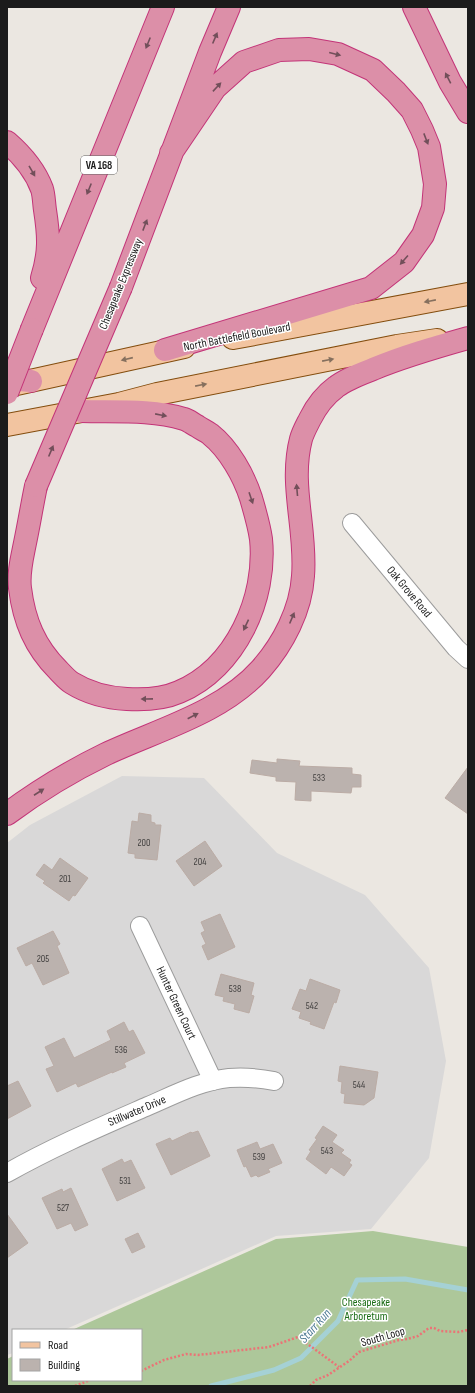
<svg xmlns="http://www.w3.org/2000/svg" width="475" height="1393" font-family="'Sofia Sans Condensed',sans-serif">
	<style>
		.residential { fill: #d9d8d8 }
		.forest { fill: #adc79a }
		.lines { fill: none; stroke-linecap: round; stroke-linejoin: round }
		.stream { stroke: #a5d1d5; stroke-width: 5 }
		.building { fill: #bbb2ae; stroke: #bbaca5 }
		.minor-casing { stroke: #9c9c9c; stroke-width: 20 }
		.major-casing { stroke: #834d0e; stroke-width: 24 }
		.highway-casing { stroke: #c33478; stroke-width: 24 }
		.path { stroke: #eb7376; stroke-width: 2.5; stroke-dasharray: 2 2; stroke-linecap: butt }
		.minor { stroke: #fff; stroke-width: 18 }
		.major { stroke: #f2c4a0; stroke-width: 22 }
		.highway { stroke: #dc8fa8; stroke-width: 22 }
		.highway-bridge-casing { stroke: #c33478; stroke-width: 24; stroke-linecap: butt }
		.highway-bridge { stroke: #dc8fa8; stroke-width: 22 }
		.oneway { fill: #724f5a }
		.oneway2 { fill: #86705e }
		.labels { text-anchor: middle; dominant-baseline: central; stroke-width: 3; stroke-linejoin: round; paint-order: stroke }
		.number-label { font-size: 10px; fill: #434140 }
		.shield { fill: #fff; stroke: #5f5f5f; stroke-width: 1 }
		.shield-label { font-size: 11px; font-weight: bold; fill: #1b1b1b }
		.street-label { font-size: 12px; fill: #1b1b1b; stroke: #fff }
		.park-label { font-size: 12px; fill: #1a6c15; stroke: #fff }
		.water-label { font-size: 13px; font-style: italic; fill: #4c7892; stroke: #fff }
	</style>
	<rect width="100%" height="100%" fill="#ebe7e1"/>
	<path class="residential" d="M122,776L204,778L277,853L365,895L429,968L446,1061L429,1158L371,1229L276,1236L64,1330H13V1353L7,1355V843L30,825Z"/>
	<path class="forest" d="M373,1231L468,1247V1386H7V1359L13,1356V1380H141V1330H72L276,1239Z"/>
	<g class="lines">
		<path class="stream" d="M211,1386L274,1370L301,1358L338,1321L357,1280L405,1279L468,1290"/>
	</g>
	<path class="building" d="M277,759L300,761L299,766L352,768V774L361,775V787H352L351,793L311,791V801L295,800L296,782L276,781V777L250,773L252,760L277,763Z
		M468,767V814L445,798Z
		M139,813L151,815V822L155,823V825H161L157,860L135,858V854L128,853L132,821L138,822Z
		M205,841L222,866L194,886L176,861Z
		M60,858L88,878L75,896L73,895L69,901L43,883L45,881L36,875L44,864L52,870Z
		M220,914L235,947L208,960L202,946L206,944L201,933L205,931L201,922Z
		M53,931L60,944L57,946L69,973L43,985L32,963L26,966L17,948Z
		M221,974L254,983L251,995L254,996L249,1013L234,1009L235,1004L223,1001L224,997L215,995Z
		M310,979L340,990L336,1003L334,1002L324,1029L310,1024L311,1022L299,1018L301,1012L292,1009L300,989L306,991Z
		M124,1022L129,1032L133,1030L145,1053L124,1063L126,1067L112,1073V1072L78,1087L76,1083L57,1092L46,1069L54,1066L45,1047L64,1038L74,1058L111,1040L107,1031Z
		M340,1066L378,1072L374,1098L364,1105L344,1103L345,1094L341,1093L342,1082L338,1081Z
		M18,1081L31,1106L7,1119V1086Z
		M323,1126L337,1135L332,1142L344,1150L341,1153L351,1160L349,1163L352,1165L344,1176L331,1167L326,1174L306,1159L311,1151L309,1150L317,1139L315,1138Z
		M198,1131L210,1156L171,1175L156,1144L170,1138L172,1141L191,1132L192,1133Z
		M257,1142L260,1149L273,1144L282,1163L268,1169L270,1172L258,1177L256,1175L251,1177L246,1166L244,1167L237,1150Z
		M122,1159L124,1163L131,1160L145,1188L117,1201L102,1169Z
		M71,1188L88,1225L75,1231L71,1223L57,1229L42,1198L62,1189L63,1192Z
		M7,1214L28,1243L7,1258Z
		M138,1233L145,1247L132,1253L125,1239Z"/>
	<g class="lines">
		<g class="minor-casing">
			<path id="minor" d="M352,523L456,648L468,659
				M140,926L213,1081
				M7,1173C53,1147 100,1127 148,1106C174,1095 200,1081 229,1078C244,1077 259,1078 274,1081"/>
		</g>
		<g class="major-casing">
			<path id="major" d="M233,338L468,294
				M12,385L184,347
				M7,425L119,404L157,394L397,346L437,340"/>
		</g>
		<g class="highway-casing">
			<path id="highway" d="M414,7L450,82L468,112
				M7,142C22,155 35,170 42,189C44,195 44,204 45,210C49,236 50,252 42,278
				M121,287L210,52L229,7
				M32,329L163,7
				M165,350L371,288L404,262L423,235L433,208L435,184L429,147L422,130L412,110L396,92L373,70L338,54L309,49L279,50L244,62L215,88L171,153
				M7,379L31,381
				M36,486C32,505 29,524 25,543C22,558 18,573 20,588C24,621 35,647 58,670C62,674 67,680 72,683C88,693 108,698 127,699C144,700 163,699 179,692C236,668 267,598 261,539C259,525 255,512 251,498C244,476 229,449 210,434C206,431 201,429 197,426C193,424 188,420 184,419C151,409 115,412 81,411
				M7,814C38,791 71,771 106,754C157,730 222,713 261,669C283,644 301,610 303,576C307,530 289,485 301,439C303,432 307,425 310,419C316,407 325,395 336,387C346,379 360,374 373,369C404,356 436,347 468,338"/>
		</g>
		<path class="path" d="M141,1371L164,1360L186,1354L198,1355L269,1347L298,1337L339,1367
			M75,1386L90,1380
			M310,1386L316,1380L328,1375L349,1361L359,1352L399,1340L407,1339L418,1336L429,1328H434L440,1331L458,1332L468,1330"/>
		<use href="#minor" class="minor"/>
		<use href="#major" class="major"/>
		<use href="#highway" class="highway"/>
		<g class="highway-bridge-casing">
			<path id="highway-bridge" d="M7,393L32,329
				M36,486L121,287"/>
		</g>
		<use href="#highway-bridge" class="highway-bridge"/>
	</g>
	<defs><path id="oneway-solid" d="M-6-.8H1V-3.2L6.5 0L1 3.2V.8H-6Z"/></defs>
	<g class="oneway">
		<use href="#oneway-solid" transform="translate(215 38) rotate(-67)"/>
		<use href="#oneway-solid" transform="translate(148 43) rotate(112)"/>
		<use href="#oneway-solid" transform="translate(335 54) rotate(14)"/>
		<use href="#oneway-solid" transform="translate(448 78) rotate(-117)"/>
		<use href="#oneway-solid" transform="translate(217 87) rotate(-47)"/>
		<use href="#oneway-solid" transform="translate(426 139) rotate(69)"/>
		<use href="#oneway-solid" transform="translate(32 171) rotate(60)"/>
		<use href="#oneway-solid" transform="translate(89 189) rotate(112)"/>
		<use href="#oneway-solid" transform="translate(145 225) rotate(-69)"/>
		<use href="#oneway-solid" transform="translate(404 260) rotate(131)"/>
		<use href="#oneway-solid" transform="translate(161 415) rotate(11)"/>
		<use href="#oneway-solid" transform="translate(51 451) rotate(-67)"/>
		<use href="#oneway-solid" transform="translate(297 490) rotate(-95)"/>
		<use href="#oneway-solid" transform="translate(251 498) rotate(71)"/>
		<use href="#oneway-solid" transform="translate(292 618) rotate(-67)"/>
		<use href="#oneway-solid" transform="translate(246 625) rotate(115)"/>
		<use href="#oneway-solid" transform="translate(147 699) rotate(179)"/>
		<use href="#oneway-solid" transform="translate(193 716) rotate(-27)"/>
		<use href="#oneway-solid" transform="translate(39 792) rotate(-33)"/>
	</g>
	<g class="oneway2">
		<use href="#oneway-solid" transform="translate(430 301) rotate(169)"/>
		<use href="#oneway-solid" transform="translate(127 359) rotate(167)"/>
		<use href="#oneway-solid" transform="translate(328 360) rotate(-11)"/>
		<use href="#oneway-solid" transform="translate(201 385) rotate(-11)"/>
	</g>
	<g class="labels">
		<g class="number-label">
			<text x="319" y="778">533</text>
			<text x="144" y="843">200</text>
			<text x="200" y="862">204</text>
			<text x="65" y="879">201</text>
			<text x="43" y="959">205</text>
			<text x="235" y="989">538</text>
			<text x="312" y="1006">542</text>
			<text x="121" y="1050">536</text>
			<text x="359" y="1085">544</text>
			<text x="327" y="1151">543</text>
			<text x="259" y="1157">539</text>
			<text x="125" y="1181">531</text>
			<text x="63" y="1208">527</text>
		</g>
		<rect class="shield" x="81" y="156" width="36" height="18" rx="3"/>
		<g class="shield-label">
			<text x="99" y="165">VA 168</text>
		</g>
		<g class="street-label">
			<text transform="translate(121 284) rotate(-68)">Chesapeake Expressway</text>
			<text transform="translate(237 337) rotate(-11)">North Battlefield Boulevard</text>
			<text transform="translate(409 592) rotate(50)">Oak Grove Road</text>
			<text transform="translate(176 1003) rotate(65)">Hunter Green Court</text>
			<text transform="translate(137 1111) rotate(-23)">Stillwater Drive</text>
			<text transform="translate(383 1337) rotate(-16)">South Loop</text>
		</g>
		<g class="park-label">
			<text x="366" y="1302">Chesapeake<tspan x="366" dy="14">Arboretum</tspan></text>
		</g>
		<g class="water-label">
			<text transform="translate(315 1326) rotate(-48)">Starr Run</text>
		</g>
	</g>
	<rect width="475" height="1393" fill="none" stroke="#1b1b1b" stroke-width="16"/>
	<rect x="12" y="1329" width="130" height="52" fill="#ffffff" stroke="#a4a4a4"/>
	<rect x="20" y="1342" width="20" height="6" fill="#f2c4a0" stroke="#a4a4a4"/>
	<text x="48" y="1349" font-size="12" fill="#1b1b1b">Road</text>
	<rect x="20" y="1359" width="20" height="12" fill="#bbb2ae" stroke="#a4a4a4"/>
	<text x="48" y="1369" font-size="12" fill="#1b1b1b">Building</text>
</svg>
